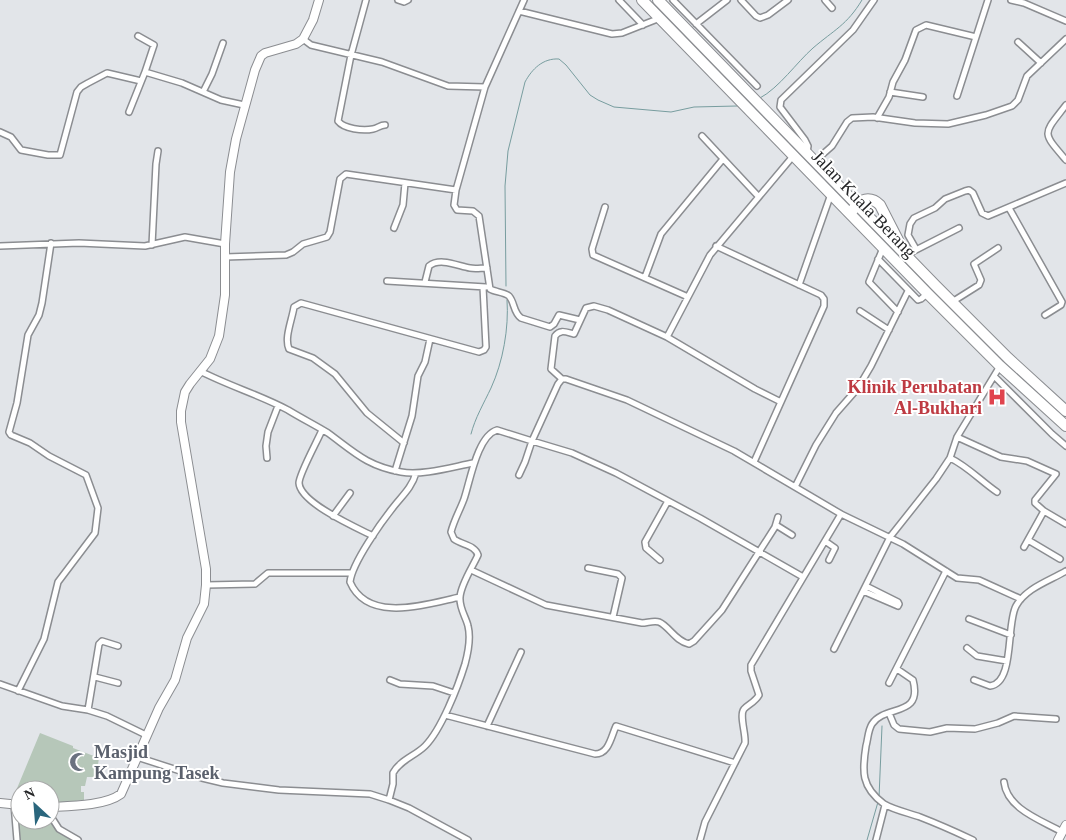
<svg xmlns="http://www.w3.org/2000/svg" width="1066" height="840" font-family="'Times New Roman',serif">
	<style>
		.green { fill: #b6c7b9 }
		.lines { fill: none; stroke-linecap: round; stroke-linejoin: round }
		.stream { stroke: #789d9f; stroke-width: 1 }
		.street-casing { stroke: #8b8d91; stroke-width: 8 }
		.secondary-casing { stroke: #8b8d91; stroke-width: 10 }
		.highway-casing { stroke: #8b8d91; stroke-width: 12 }
		.street { stroke: #fff; stroke-width: 5 }
		.secondary { stroke: #fff; stroke-width: 8 }
		.highway { stroke: #fff; stroke-width: 10 }
		.labels { text-anchor: middle; dominant-baseline: central; stroke-width: 4; stroke-linejoin: round; paint-order: stroke }
		.street-label { font-size: 18px; fill: #262729; stroke: #fff }
		.health-label { font-size: 18px; font-weight: bold; fill: #be3a42; stroke: #fff; text-anchor: end }
		.worship-label { font-size: 18px; font-weight: bold; fill: #5b616d; stroke: #fff; text-anchor: start }
	</style>
	<rect width="100%" height="100%" fill="#e2e5e9"/>
	<path class="green" d="M40,733L73,746V748L99,758L96,777H87L85,786H81V792H84V800L50,804V790H20V800L13,798Z
		M20,813V820H49L57,829L74,840H20L18,816Z"/>
	<g class="lines">
		<path class="stream" d="M760,98C779,88 797,62 813,48C834,30 847,25 862,0
			M506,286L505,186L508,151L525,82C532,69 543,58 559,59L566,65L590,95L598,100L614,107L671,112L694,107L737,106
			M471,434C475,418 484,403 491,388C503,362 509,328 507,300
			M879,798L882,726
			M867,840L878,802"/>
		<g class="street-casing">
			<path id="street" d="M366,0L351,55L338,121C344,129 363,131 373,129C378,128 380,125 385,125
				M398,0L404,2L408,0
				M524,0L485,87L456,190L454,205L457,210L473,211L479,216L490,289C495,292 504,292 509,296C515,303 513,312 521,318L550,327L554,324L559,315L580,320
				M619,0L643,25
				M673,0L757,86
				M741,0L756,16L760,18L768,15L788,0
				M825,0L832,8
				M1011,0L1024,3L1066,21
				M519,11L612,34L622,33L660,18
				M696,24L727,0
				M138,36L154,45L145,72
				M303,39L311,45L382,62L448,86L485,87
				M1018,42L1041,63
				M203,92L212,74L223,43
				M890,92L923,97
				M957,96L988,0
				M1066,105C1043,135 1041,131 1066,160
				M129,112L145,72L182,83L221,100L244,105
				M877,118L889,97L893,82L905,60L916,30L926,25L976,37
				M0,132L11,137L21,150L48,155H60L77,92L81,87L88,83L107,73L141,81
				M702,136L758,196
				M807,152L808,146L805,140L780,107L781,100L853,30L874,0
				M815,161L832,146L847,122L852,118L873,117L915,123L948,124L986,115L1012,106L1018,100L1027,76L1066,39
				M605,207L592,249L593,255L688,297
				M1009,208L1062,302L1061,305L1045,315
				M394,228L403,205L405,183
				M152,245L156,164L158,151
				M0,246L79,243L145,246L185,237L225,244
				M716,246L821,295L824,299V306L754,462
				M883,248L869,282L898,312
				M916,249L908,235L910,224L914,218L935,208L945,199L965,191L969,190L973,193L982,213L988,216L1066,183
				M906,255L959,228
				M225,257L286,255L293,252L303,244L327,237L330,232L340,179L346,174L456,190
				M878,259L918,300L921,299L927,294
				M645,277L661,234L723,159
				M387,281L486,287
				M425,282L429,266C440,257 458,266 470,268C475,269 481,268 487,268
				M799,285L831,194
				M952,302L979,285L981,280L974,264L998,248
				M860,311L889,330
				M667,337L710,255L794,155
				M200,371C229,386 260,395 288,410C301,418 315,425 328,433C354,452 367,466 401,472C422,476 452,467 473,463
				M994,376L1052,434L1066,446
				M562,379L551,369L555,336C560,329 566,332 574,334L586,308L594,306L608,310L667,337L755,389L781,402
				M322,430C318,440 299,474 299,483C300,503 357,528 373,536
				M957,437L1001,457L1027,461L1056,474L1035,500V503L1044,511L1066,524
				M404,443L367,413L335,374L313,358L289,349C284,338 292,320 294,307L301,303L479,352L484,350L486,347L483,287
				M267,458L266,446L268,432L278,406
				M950,458C967,466 981,481 997,492
				M395,471L412,416L418,376L425,362L430,339
				M416,473C412,487 403,495 395,505C382,521 352,563 350,582C368,624 427,604 460,597
				M519,475L525,462L532,441L572,453L616,473L700,518L803,577
				M795,487L816,445L836,413L858,388L871,366L908,291
				M333,516L350,493
				M776,525L792,535
				M1028,540L1060,559
				M825,541L835,548L829,560
				M1024,547L1044,511
				M660,560L646,548L645,542L668,501
				M588,568L618,574L622,578L613,617
				M471,570L546,605L642,623C647,623 654,620 659,622C669,626 675,641 689,644L694,641L722,610L775,527L778,517
				M206,585L255,584L268,573H351
				M866,586L898,602L899,604L898,606
				M863,591L898,606
				M969,619L1011,635
				M967,648L977,656L1007,661
				M834,649L890,537L936,479L950,458L957,437L1000,366
				M897,669L913,680C923,718 885,704 872,724C868,730 868,739 866,746C862,771 861,787 884,804C894,810 909,813 920,817C938,824 956,832 973,840
				M95,677L118,683
				M390,680L400,684L433,686L454,693
				M974,680L990,686C1015,683 1006,624 1016,606C1026,588 1049,581 1066,571
				M889,683L946,571
				M0,684L62,706L88,710L107,716L146,735
				M18,691L44,639L58,582L95,533L98,508L86,475L49,456L30,443L11,435L9,432L17,403L28,335L39,315L42,303L51,243
				M88,710L99,644L102,641L118,646
				M889,713L894,725L899,729L930,732L947,728L975,729L998,723L1014,716L1056,719
				M445,715L595,754C609,754 611,737 616,726L735,763
				M487,726L521,652
				M137,757L202,778L223,783L279,790L370,794L389,800L409,808L468,840
				M1004,782C1007,809 1041,820 1062,832
				M389,800L393,784V773C400,760 415,756 425,746C441,730 458,687 465,664C468,653 471,638 468,626C466,617 459,608 460,597C461,584 472,568 478,555C475,545 462,545 454,539L451,532C454,520 460,510 464,499C470,482 477,436 497,430L532,441L558,384L562,379H566L627,400L734,451L841,514L903,544L957,578L979,580L1021,599
				M14,804L17,840
				M50,815L59,829L78,840
				M700,840L705,822L745,743C746,734 739,715 744,709C749,704 755,702 759,695L751,671V665L841,514
				M876,840L885,805"/>
		</g>
		<g class="secondary-casing">
			<path id="secondary" d="M0,803L20,805
				M50,807C70,806 105,806 121,794L159,708L175,680L187,638L204,604L206,585V569L181,422V411L185,392L190,384L210,359L219,336L225,295V244L230,172L236,139L255,70L261,56L265,53L296,44L303,39L313,20L319,0
				M1058,840L1066,825"/>
		</g>
		<g class="highway-casing">
			<path id="highway" d="M642,0L928,294L1000,366L1066,426
				M658,0L936,286L1008,358L1066,411
				M853,210C858,198 871,196 880,205L900,244"/>
		</g>
		<use href="#street" class="street"/>
		<use href="#secondary" class="secondary"/>
		<use href="#highway" class="highway"/>
	</g>
	<defs>
		<g id="hospital-bare" transform="scale(1.5)"><path d="M-5-5h3v3.5h4V-5h3V5h-3V1.5h-4V5h-3Z" fill="#e0444e" stroke="#fff" stroke-width="2.5" paint-order="stroke"/></g>
		<g id="mosque-bare" transform="scale(1.5)"><path d="M3.5-4.9A6 6 0 1 0 3.5 4.9A5 5 0 1 1 3.5-4.9Z" fill="#6b7280" stroke="#fff" stroke-width="2.5" paint-order="stroke"/></g>
	</defs>
	<g fill-rule="evenodd">
		<use href="#hospital-bare" x="997" y="397"/>
		<use href="#mosque-bare" x="79" y="762"/>
	</g>
	<g class="labels">
		<g class="street-label">
			<text transform="translate(864 204) rotate(46)">Jalan Kuala Berang</text>
		</g>
		<g class="health-label">
			<text x="982" y="387">Klinik Perubatan<tspan x="982" dy="21">Al-Bukhari</tspan></text>
		</g>
		<g class="worship-label">
			<text x="94" y="752">Masjid<tspan x="94" dy="21">Kampung Tasek</tspan></text>
		</g>
	</g>
	<g transform="translate(35 805) rotate(334)"><circle r="24" fill="#ffffff" stroke="#a8a9a9"/>
	<path d="M0-4L9 19L0 12L-9 19Z" fill="#2a667d"/>
	<text y="-8" font-size="14" font-weight="bold" text-anchor="middle" fill="#262729">N</text>
	</g>
</svg>
